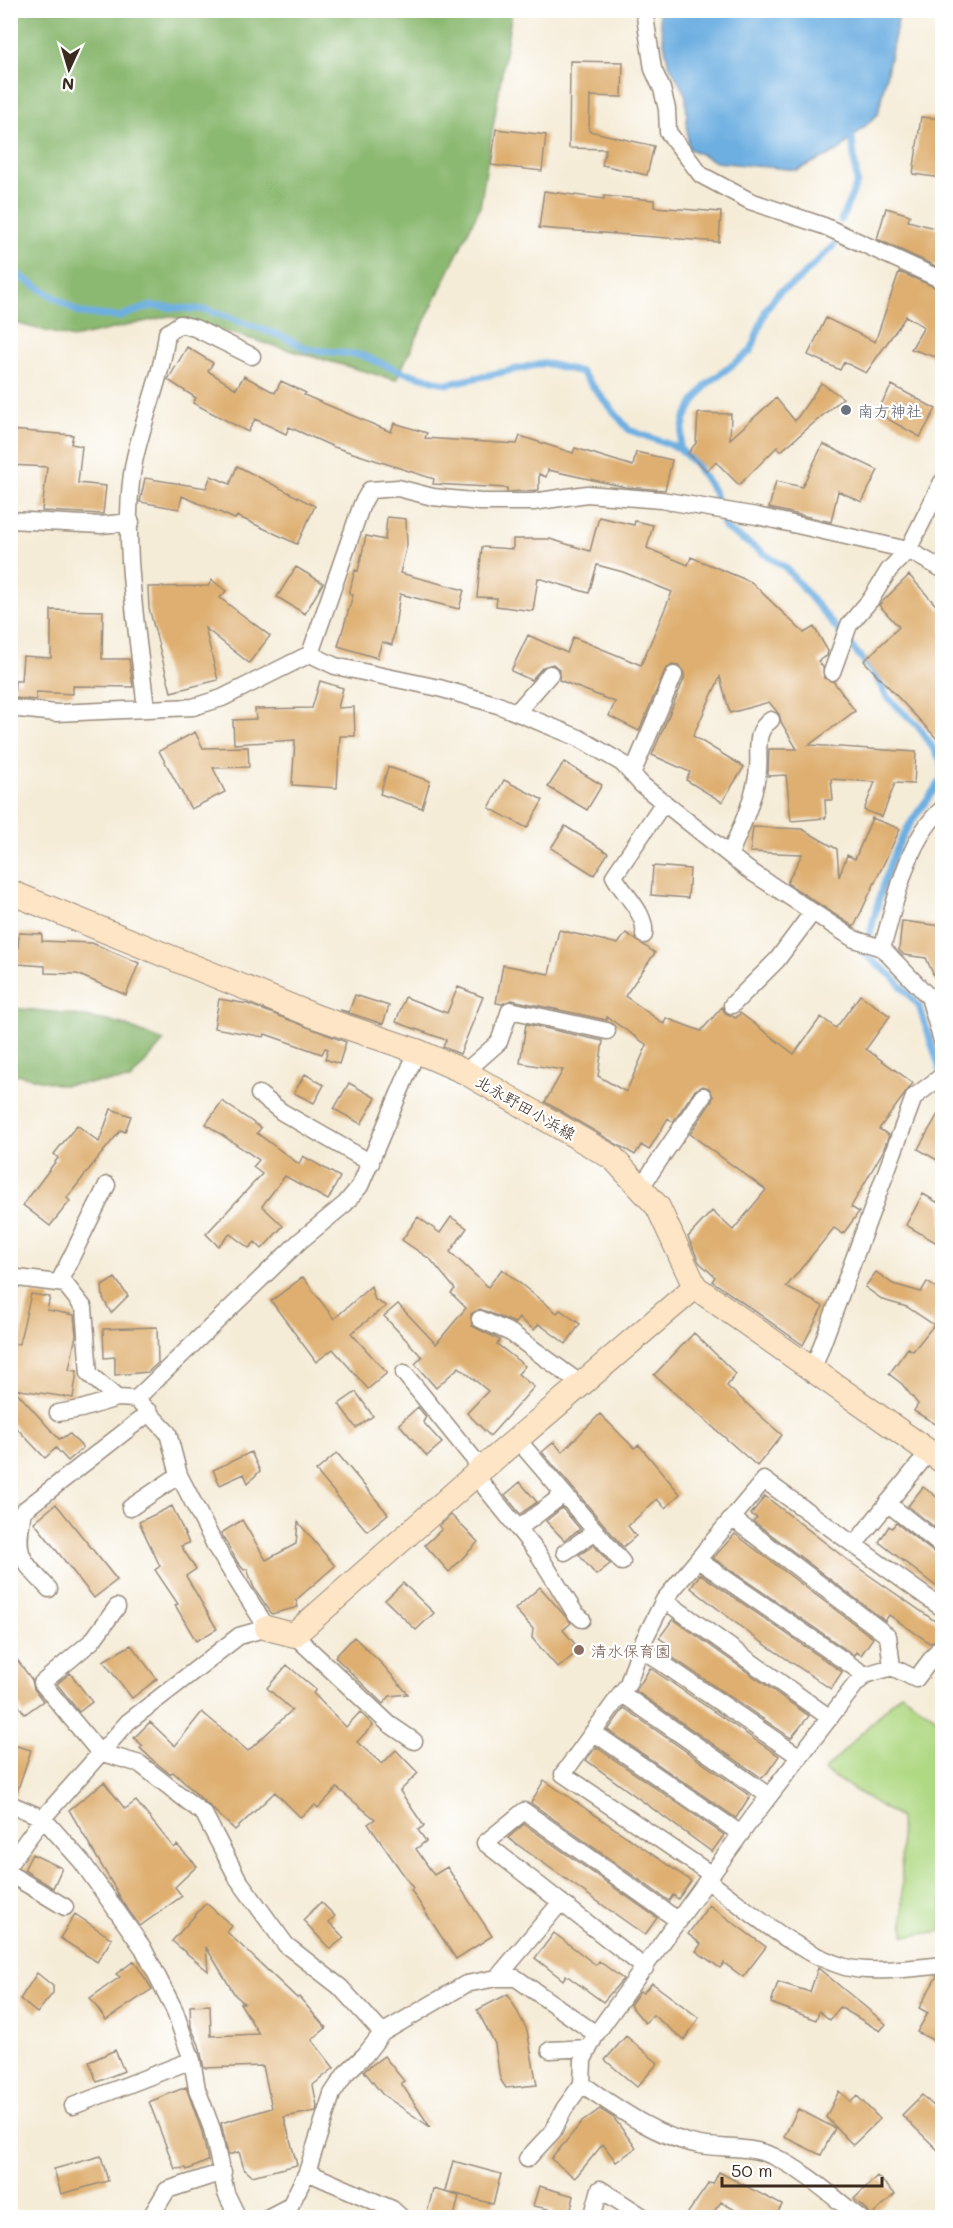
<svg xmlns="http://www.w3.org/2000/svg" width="953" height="2228" font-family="Mali,'Klee One',sans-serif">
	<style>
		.green { fill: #b0d984; stroke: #768251; stroke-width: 1.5 }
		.forest { fill: #8cb972; stroke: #647248; stroke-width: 1.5 }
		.water { fill: #6dafe1; stroke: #546c80; stroke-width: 1.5 }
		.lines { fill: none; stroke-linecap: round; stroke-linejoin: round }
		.stream { stroke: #6dafe1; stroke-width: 7 }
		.building { fill: #deaf70 }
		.street-casing { stroke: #988b7b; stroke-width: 19 }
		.secondary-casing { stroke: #988b7b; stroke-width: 26 }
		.street { stroke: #fff; stroke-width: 16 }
		.secondary { stroke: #fde5c5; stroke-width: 24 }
		.worship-dot { fill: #6b7280; stroke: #fff; stroke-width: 2 }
		.education-dot { fill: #8d6e63; stroke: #fff; stroke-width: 2 }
		.labels { text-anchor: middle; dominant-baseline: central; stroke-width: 4.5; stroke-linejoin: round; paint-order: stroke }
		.worship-label { font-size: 16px; fill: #5b616d; stroke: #fff; text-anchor: start }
		.street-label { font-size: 16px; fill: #3b2a1e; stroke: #fff }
		.education-label { font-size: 16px; fill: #785e54; stroke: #fff; text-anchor: start }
	</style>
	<rect width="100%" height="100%" fill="#fff"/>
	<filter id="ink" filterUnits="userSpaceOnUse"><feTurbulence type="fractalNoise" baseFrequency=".0167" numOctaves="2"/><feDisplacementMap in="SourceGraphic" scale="12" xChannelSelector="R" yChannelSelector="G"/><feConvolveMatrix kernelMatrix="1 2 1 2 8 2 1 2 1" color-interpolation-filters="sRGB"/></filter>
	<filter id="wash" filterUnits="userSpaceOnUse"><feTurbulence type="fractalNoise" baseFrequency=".008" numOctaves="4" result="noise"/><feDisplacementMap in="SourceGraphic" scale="24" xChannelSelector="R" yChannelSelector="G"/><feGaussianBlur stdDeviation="1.35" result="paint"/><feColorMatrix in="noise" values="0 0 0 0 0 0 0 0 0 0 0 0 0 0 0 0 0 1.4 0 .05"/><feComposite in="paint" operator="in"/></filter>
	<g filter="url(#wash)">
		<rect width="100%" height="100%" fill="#f5ecd8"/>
		<path class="green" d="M901,1693L942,1722V1931L904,1936L900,1818L824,1771Z"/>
		<path class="forest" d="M10,11H512L480,207L396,380L169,316L73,338L11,322Z
			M11,1008L63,1013L119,1023L164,1041L130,1080L61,1085L11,1073Z"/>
		<path class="water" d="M658,11H900L878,114L838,151L797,170L716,162L688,148L686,96L668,62Z"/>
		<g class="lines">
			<path class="stream" d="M841,220L857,183L852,138
				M10,270L80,313L118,317L151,306L207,310L284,337L307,349L361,355L400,371L447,384L545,363L581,372L629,430L679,448L696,465L714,492L725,528L786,568L873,672L887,697L919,727L941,760L942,775
				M679,448L685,418L694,402L707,384L751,351L766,309L779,292L797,281L834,245
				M942,779C929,798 913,816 903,836C883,874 875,914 865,954L892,976L919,1006L942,1075"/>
		</g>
		<g id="blocks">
			<path class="building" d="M570,61L623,62L622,97L590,96L589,131L654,146L647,175L602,165L606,149L569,148Z
				M921,117L942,119V178L913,174Z
				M496,129L546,135L542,171L491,165Z
				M544,191L604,199V196L654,200V207L721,212L719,242L539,228Z
				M886,208L910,215L908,221L942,230V269L877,239Z
				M899,272L942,290V359L911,349L924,327L906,316L866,373L844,362L840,370L808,355L826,318L875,342Z
				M187,347L213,363L208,371L236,389L244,376L275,393L281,381L306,393L304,395L391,432L394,423L427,433L425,438L517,444L520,436L573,453L575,448L633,466L636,452L672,460L665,490L625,487L548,470L546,477L539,474V490L507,492V488L433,484L434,479L334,447L289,427L286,434L255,419L248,432L193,403L196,398L168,380Z
				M821,383L843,398L781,451L777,448L779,445L739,485L716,462L707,471L688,453L696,443L698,413L731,414L730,439L776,398L795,421Z
				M892,385L936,409L920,437L879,414V408Z
				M10,430L73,435L71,444L82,446L78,483L106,486L103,514L42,511L47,467L10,465Z
				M823,444L878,470L862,502L838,491L831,522L769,508L776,481L802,487Z
				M237,466L315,506L297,544L237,516L235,519L182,496L179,509L140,502L145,478L206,488L211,476L230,484Z
				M387,517L406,519L407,545L400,573L464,590L459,609L400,594L392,645L382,642L377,658L338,646L353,595L349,594L355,570L358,571L366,536L385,540Z
				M599,517L634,525L635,521L653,525L647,548L688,565L691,557L751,582L804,633L814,627L828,651L827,656L818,661L823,667L824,678L834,682L855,711L809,745L916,752L914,784L895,783L882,817L864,810L875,782L831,779L833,800H825L826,818L791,821L786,775L768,776L769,749H797L781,722L779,714L769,702L730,713L720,677L693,736L744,767L722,802L686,780L690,772L652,755L684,679V673L679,666L672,665L665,670L639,731L609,716L615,702L559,680L560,670L553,664L543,667L531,680L511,671L528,635L567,653L573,637L641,665L672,592L623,572L597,565L589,593L538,578L533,611L496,606L497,598L477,597L482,547L513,549V539H550L590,551Z
				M296,567L323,583L305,614L277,597Z
				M909,575L942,612V744L864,661L899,627L879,605Z
				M212,580L226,591L220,598L270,636L249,663L205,628L218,680L171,692L149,608L148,587L208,586Z
				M51,610L103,611L102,659H129L133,687L73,686V694L36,692V700L14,698L15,681H21L23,656L51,658Z
				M320,681L343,688L338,708L354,707L355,736H340L337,788L292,785L295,740L234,744L233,720L256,719L255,709L312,708Z
				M195,732L203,748L248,747L249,767L213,768L225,792L191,809L159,751Z
				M564,762L602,785L587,810L548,787Z
				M388,767L430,781L422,808L380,794Z
				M504,780L543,800L527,828L489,808Z
				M872,818L900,829L854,927L787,883L802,854L750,852L753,827L802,829L837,849L839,877L847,855L855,859Z
				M565,826L608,853L594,875L551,848Z
				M653,866L690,869L688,898L651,895Z
				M902,921L942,926V994L926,958L904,955L899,950Z
				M559,930L618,944L626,933L655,953L625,996L664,1024L666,1018L701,1031L722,1007L725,1013L736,1018L740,1013L794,1054L821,1017L836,1028L860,995L890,1016L866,1049L913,1083L879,1129L889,1135L883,1151L851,1207L859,1212L843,1234L834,1228L786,1287L823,1306L803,1345L712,1281L715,1277L699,1262L688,1237L712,1211L733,1230L766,1190L690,1134L712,1101L713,1096L709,1088L703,1086L695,1090L673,1122L668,1118L649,1150L641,1145L635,1155L545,1102L563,1070L520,1063L526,1024L603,1041L598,1076L626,1092L647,1045L607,1017V1020L512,1000L502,1004L496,1003L503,965L549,974Z
				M19,933L42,934V941L92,943L139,963L126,995L77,974L45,973V966L17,964Z
				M458,987L483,997L460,1054L443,1047L446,1040L396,1022L405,997L447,1013Z
				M355,995L389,1006L383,1024L340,1010L349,1012Z
				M219,999L248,1004L346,1042L339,1064L325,1059L328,1049L325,1048L322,1054L265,1034L264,1037L214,1028Z
				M305,1074L324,1085L314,1103L294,1093Z
				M349,1083L376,1098L361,1124L334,1109Z
				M222,1101L261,1128L257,1133L299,1164L303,1156L340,1177L328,1200L285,1176L262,1206L283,1226L262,1249L255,1242L249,1248L230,1234L218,1246L206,1234L262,1174L253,1167L259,1160L206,1124Z
				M942,1107V1163L918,1149Z
				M111,1109L131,1116L125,1132L121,1130L94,1163L67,1198L70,1201L50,1226L23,1205L58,1158L54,1154L77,1125L99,1142Z
				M923,1194L942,1205V1246L906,1225Z
				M418,1217L440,1233L451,1217L467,1228L450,1252L488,1287L502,1269L557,1313L560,1310L580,1324L566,1344L539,1324L534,1330L519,1318L515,1323L480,1309L471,1314L472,1326L500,1340L497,1344L525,1366L518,1374L534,1387L490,1436L467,1413L488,1391L459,1367L436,1388L415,1364L422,1357L384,1316L398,1304L436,1344L466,1308L451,1293L455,1289L431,1260L402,1240Z
				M876,1272L893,1284L921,1292L927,1282L942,1292V1428L914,1411L918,1404L902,1384L889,1374L908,1348L913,1351L934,1325L907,1307L883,1300L865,1287Z
				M303,1277L334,1319L371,1286L375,1300L386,1306L351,1333L387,1373L368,1389L333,1349L316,1362L271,1301Z
				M115,1278L128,1296L111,1313L103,1298L102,1286Z
				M31,1294L50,1297L47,1310L74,1315L76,1335L69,1370L77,1371L73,1398L14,1389L59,1439L70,1434L83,1448L68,1461L56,1448L45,1458L10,1421V1343L19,1344Z
				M157,1327L158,1363L148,1372L115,1375V1357L104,1358L103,1329Z
				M694,1333L736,1374L727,1386L782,1435L757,1466L654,1375Z
				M356,1392L373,1416L356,1428L339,1404Z
				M418,1407L426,1417L423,1422L442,1443L427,1456L399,1424Z
				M600,1414L634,1448L639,1445L680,1494L665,1508L657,1499L628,1526L636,1536L623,1547L542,1452L554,1442L562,1452Z
				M251,1452L260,1471L248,1483L244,1474L220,1485L213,1470Z
				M337,1453L388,1514L367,1531L316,1471Z
				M520,1482L537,1502L520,1514L505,1495Z
				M923,1487L942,1501V1533L908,1506Z
				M765,1496L850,1562L942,1626V1635L930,1643L889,1615L885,1621L753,1521L757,1518L751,1514Z
				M56,1504L117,1580L94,1598L34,1522Z
				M172,1506L189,1543L181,1546L196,1569L186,1576L217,1629L196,1641L175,1605L178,1604L155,1570L160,1566L139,1522Z
				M562,1508L580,1529L564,1540L546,1521Z
				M451,1515L478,1542L449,1572L425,1545L442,1529L439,1526Z
				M242,1520L266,1560L296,1544L298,1522L335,1566L296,1600L298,1607L272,1614L254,1588L247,1569L244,1570L238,1563L221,1533Z
				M896,1523L936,1554L942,1556V1591L879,1542L889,1526L892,1528Z
				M735,1534L873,1638L861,1655L856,1652L854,1655L713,1558Z
				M594,1545L610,1564L596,1575L579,1555Z
				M700,1574L842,1672L831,1689L754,1637L691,1588Z
				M403,1583L434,1613L416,1630L385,1600Z
				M540,1587L571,1623L563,1630L575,1644L572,1646L577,1652L558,1668L532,1638L533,1629L515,1609Z
				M673,1619L809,1716L791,1738L663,1651L668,1644L659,1638Z
				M354,1637L382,1664L408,1694L390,1696L383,1704L335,1657Z
				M131,1645L157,1679L132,1698L103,1661Z
				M10,1650L32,1680L34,1689L43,1701L25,1714L10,1695Z
				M287,1665L316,1690L313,1693L346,1727L360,1712L373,1725L357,1742L382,1764L396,1750L418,1773L400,1791L424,1826L418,1830L426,1841L416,1849L434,1875L447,1867L492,1936L456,1959L411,1890L413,1888L368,1824L375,1819L337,1788L318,1808L315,1805L300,1817L275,1792L235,1830L173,1772L170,1774L155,1762L140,1748L143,1746L134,1738L150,1722L175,1746L202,1712L248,1751L292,1710L267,1688Z
				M650,1668L779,1756L767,1773L762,1778L636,1691Z
				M70,1673L92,1702L79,1712L57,1684Z
				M624,1708L750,1796L736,1818L608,1730Z
				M10,1744L31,1750L16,1795L10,1794Z
				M596,1747L724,1835L712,1852L586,1760Z
				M544,1780L691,1881L678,1899L673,1895L669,1901L531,1803Z
				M104,1782L125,1809L136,1801L174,1848L177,1845L197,1866L175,1887L182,1896L140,1926L117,1894L119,1895L69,1810Z
				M524,1824L657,1918L645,1935L508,1838Z
				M32,1854L62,1868L53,1888L24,1870Z
				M321,1902L335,1916L329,1922L344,1938L330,1949L303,1920Z
				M206,1903L232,1926L227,1932L297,1998L299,1997L326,2028L312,2040L334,2068L313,2085L317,2106L316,2111L284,2117L297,2165L252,2176L244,2169L239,2152L228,2155L221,2123L272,2108L263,2066L204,2068L199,2045L191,2027L190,2006L210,2005L211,2036L259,2034L240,2003H244L235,1995L206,1947L208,1971L172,1941Z
				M709,1905L766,1947L743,1977L724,1963L720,1968L696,1951L701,1944L688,1934Z
				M75,1914L112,1939L97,1962L60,1938Z
				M554,1933L596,1965L599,1961L623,1979L603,2002L566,1975L563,1980L535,1958Z
				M134,1961L152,1989L106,2020L90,1998L120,1977L116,1974Z
				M818,1968L886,2024L880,2031L840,2007L830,2020L819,2011L816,2020L771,2003L778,1982L810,1992Z
				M37,1973L53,1986V1993L37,2013L20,1999Z
				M937,1976H942V2045L917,2032L928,2013L919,2008Z
				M652,1983L699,2018L684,2040L653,2015L645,2023L630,2005L640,1991L643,1993Z
				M508,1994L527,2030L537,2085L506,2088L500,2079L495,2044L477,2010Z
				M626,2036L658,2063L637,2087L605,2060Z
				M115,2050L124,2071L97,2082L89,2062Z
				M384,2056L404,2081L401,2083L430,2127L382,2094L364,2071Z
				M186,2087L202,2132L208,2161L187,2170L186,2168L175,2169L149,2102Z
				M839,2091L851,2102L857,2096L880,2119L853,2145L826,2117Z
				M922,2095L942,2114V2154L902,2115Z
				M600,2109L614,2118L636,2148L616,2162L603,2144L575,2178L551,2159L582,2122Z
				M798,2109L835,2128L821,2155L784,2137Z
				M101,2156L108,2181L61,2194L54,2169Z
				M453,2161L501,2174L493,2204L445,2191Z
				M719,2172L782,2205L775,2217H747L721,2202L710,2217H685L709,2183L713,2184Z
				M877,2176L895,2194L870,2217L867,2210L854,2199Z
				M539,2186L574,2196L569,2217H554V2210L533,2206Z
				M433,2189L459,2196L454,2217L427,2214Z"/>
		</g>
	</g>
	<g filter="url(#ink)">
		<use href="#blocks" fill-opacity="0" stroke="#988b7b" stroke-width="1.5"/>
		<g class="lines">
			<g class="street-casing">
				<path id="street" d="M644,10L653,69L662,89L667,109L668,132L701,175L750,201L824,226L942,280
					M10,520L101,525L131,522
					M310,654L335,666L439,688L498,705L579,738L622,763L642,785L747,869L854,939L882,948L929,997L942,1041
					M832,672L849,625L871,599L889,570L908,550L942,482
					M10,708L56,713L193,707L222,698L310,654L362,504L370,490L398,488L433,497L481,502H533L587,494L661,500L757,516L908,550L942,569
					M146,709C138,635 120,534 134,462C143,418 162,377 167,333L180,324L195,328L252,356
					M517,712L550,674
					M632,774L674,675
					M730,854C741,827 754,800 758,770C760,751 753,732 771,720
					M644,935C647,913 623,894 614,876L664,802
					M882,948C896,903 905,842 942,809
					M732,1005L777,960L812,913
					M465,1072L499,1042L510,1010L607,1031
					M259,1094L282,1112L371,1163
					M641,1187L703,1096
					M10,1277L65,1284L84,1308L89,1374L117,1398L136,1399
					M59,1282L107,1185
					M480,1319L511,1333L581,1384
					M813,1369L914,1097L942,1076
					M404,1373L482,1469
					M58,1413L81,1409L117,1398
					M517,1439L622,1562
					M475,1475L537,1552L575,1613L582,1619
					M887,1503L942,1546
					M130,1508L179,1475
					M732,1518L888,1636L892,1667
					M518,1529L564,1494
					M854,1545L942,1608
					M565,1552L596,1531
					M698,1560L865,1675
					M49,1589C19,1557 15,1556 23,1511L150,1412
					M664,1600L640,1648L800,1757
					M117,1607L92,1641L42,1683L99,1752L140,1764L204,1814L238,1879L286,1945L340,1987L382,2033
					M294,1635L389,1724L414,1741
					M640,1648L628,1684L563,1774L712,1875
					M621,1693L769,1796
					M830,1718L664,1600L764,1480L854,1545L929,1452
					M593,1732L741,1834
					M10,1804L43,1818L82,1862L143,1948L174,2009L192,2060L197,2089L212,2129L226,2193L238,2218
					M10,1863L43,1818L128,1722L239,1636L267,1628L217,1549L179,1475L168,1433L136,1399L300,1241L345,1204L360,1186L417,1051
					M10,1874L65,1907
					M708,1881C750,1911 794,1952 845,1967C869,1974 918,1968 942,1965
					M645,1968L485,1843L524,1811L679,1921
					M497,1978L561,1902
					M596,2034L583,2060L582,2084C617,2108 658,2138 700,2145C724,2149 750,2146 773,2156C805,2171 833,2197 860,2218
					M550,2050L589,2048
					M73,2106L192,2060
					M527,2159L553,2131L564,2109L582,2084
					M307,2172L392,2209L402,2218
					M150,2218L167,2190L223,2172
					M267,2218L290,2206L307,2172L332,2094L346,2073L365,2055L382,2033L466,1984L497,1978H516L596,2034L753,1817L855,1685L865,1675L892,1667L916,1679L942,1645
					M592,2218L600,2189L645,2218"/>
			</g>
			<g class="secondary-casing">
				<path id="secondary" d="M10,892L317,1017L417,1051L465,1072L613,1158L658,1207L695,1287L942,1461
					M267,1628L294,1635L475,1475L695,1287"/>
			</g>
			<use href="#street" class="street"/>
			<use href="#secondary" class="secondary"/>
		</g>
	</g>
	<circle class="worship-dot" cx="846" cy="410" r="6"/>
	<circle class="education-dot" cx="579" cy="1650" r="6"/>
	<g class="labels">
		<g class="worship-label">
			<text x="858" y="410">南方神社</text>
		</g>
		<g class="street-label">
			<text transform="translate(526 1107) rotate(30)">北永野田小浜線</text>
		</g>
		<g class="education-label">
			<text x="591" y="1650">清水保育園</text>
		</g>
	</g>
	<rect width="953" height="2228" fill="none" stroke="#fff" stroke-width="36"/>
	<g transform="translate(69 69) rotate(184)" stroke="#ffffff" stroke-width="4.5" paint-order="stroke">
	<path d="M0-4.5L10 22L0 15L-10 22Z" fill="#3b2a1e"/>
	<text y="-9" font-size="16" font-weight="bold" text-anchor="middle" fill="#3b2a1e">N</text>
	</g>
	<path d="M722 2177v9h160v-9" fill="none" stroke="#3b2a1e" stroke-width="3"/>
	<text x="731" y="2177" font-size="18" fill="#3b2a1e" stroke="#ffffff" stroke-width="4.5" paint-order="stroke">50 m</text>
</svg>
